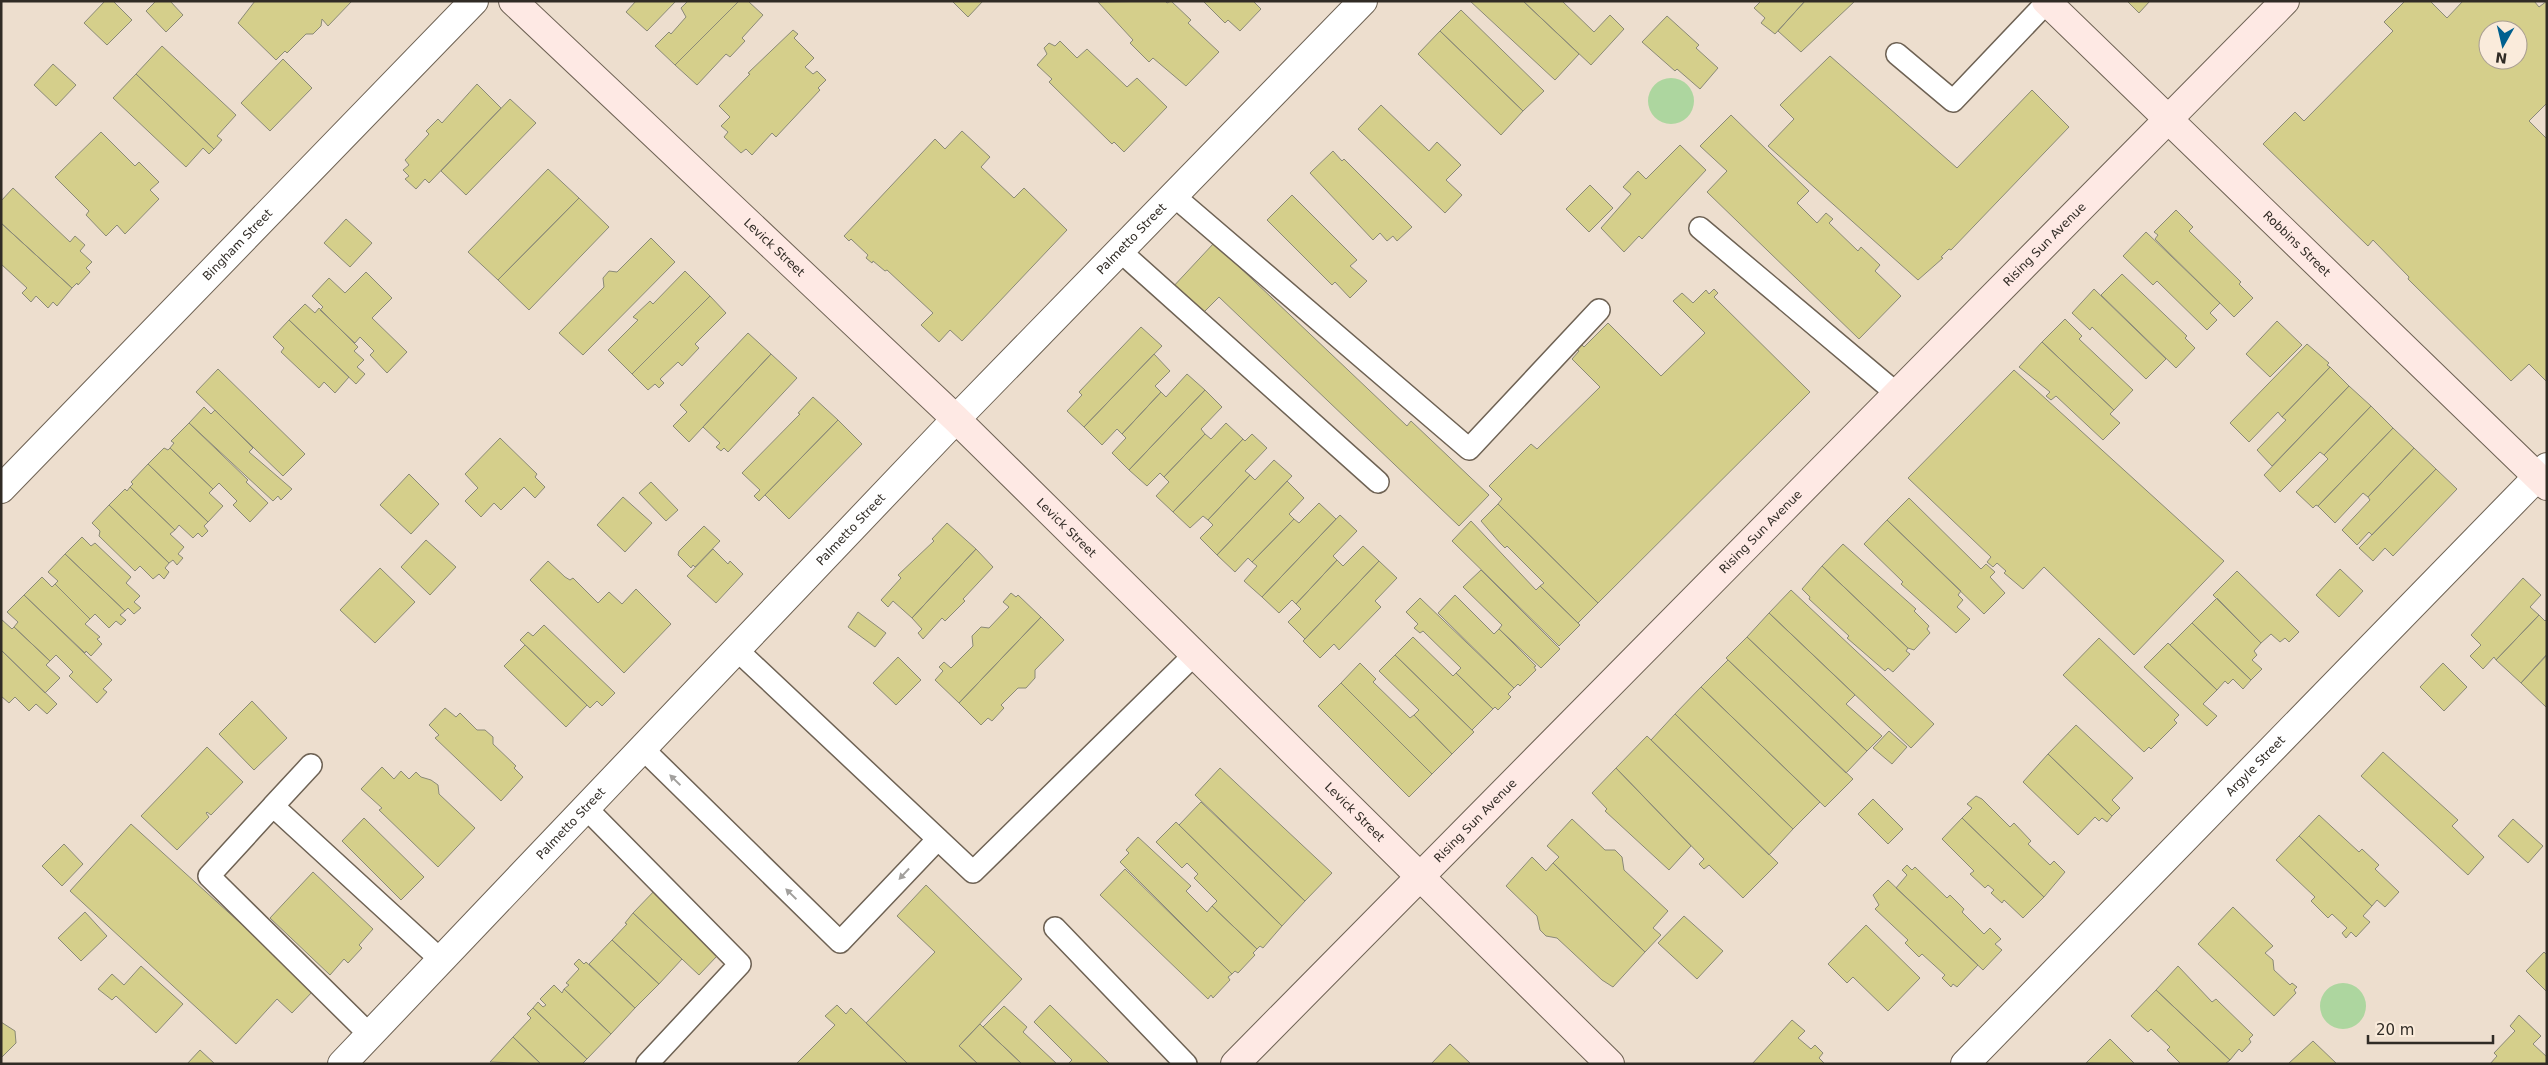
<svg xmlns="http://www.w3.org/2000/svg" width="2548" height="1065" font-family="'DejaVu Sans',sans-serif">
	<style>
		.water { fill: #add69f }
		.building { fill: #d5cf8b; stroke: #8b8a77; fill-rule: evenodd }
		.lines { fill: none; stroke-linecap: round; stroke-linejoin: round }
		.lane-casing { stroke: #6e6254; stroke-width: 24 }
		.street-casing { stroke: #6e6254; stroke-width: 30 }
		.secondary-casing { stroke: #6e6254; stroke-width: 30 }
		.lane { stroke: #fff; stroke-width: 21 }
		.street { stroke: #fff; stroke-width: 28 }
		.secondary { stroke: #fee9e4; stroke-width: 28 }
		.oneway { fill: #a2a09d }
		.labels { text-anchor: middle; dominant-baseline: central; stroke-width: 4.5; stroke-linejoin: round; paint-order: stroke }
		.street-label { font-size: 12px; fill: #302b25; stroke: #faebdb }
	</style>
	<rect width="100%" height="100%" fill="#eddece"/>
	<path class="water" d="M1648 101a23 23 0 1 1 46 0a23 23 0 1 1-46 0Z
		M2320 1006a23 23 0 1 1 46 0a23 23 0 1 1-46 0Z"/>
	<path class="building" d="M105,1H113L132,20L107,45L84,23Z
		M156,1H170L183,15L166,32L146,11Z
		M255,1H352L328,26L322,19L321,26L313,34H306L287,53L285,51L276,60L238,23Z
		M636,1H676L647,31L626,12Z
		M688,1H739L675,65L655,46L669,32L671,34L686,17L681,8Z
		M739,1H748L763,15L742,38L745,41L730,57L726,54L697,85L675,65Z
		M952,1H983L968,17Z
		M1165,1L1167,3L1171,1L1191,20L1188,23L1219,52L1186,86L1153,58L1149,62L1130,43L1133,40L1098,2Z
		M1203,1H1253L1261,9L1240,31L1228,20L1225,23Z
		M1470,1H1523L1579,54L1555,80Z
		M1523,1H1562L1594,32L1610,15L1624,29L1591,65Z
		M1761,1H1805L1775,34L1761,23L1765,18L1754,8Z
		M1805,1H1855L1801,52L1778,31Z
		M2127,1H2150L2139,13Z
		M2405,1H2430L2447,18L2463,1H2534L2539,7L2547,1V103L2529,121L2547,139V382L2529,364L2511,381L2408,279L2409,277L2373,240L2368,246L2263,144L2295,112L2304,121L2393,31L2384,22ZM2488,30H2518V60H2488Z
		M1461,10L1544,91L1523,111L1440,31Z
		M1667,16L1699,45L1696,48L1718,68L1700,89L1677,69L1675,71L1642,42Z
		M793,30L798,34L794,38L814,58L805,67L813,74L817,71L826,80L818,88L820,90L776,137L772,133L752,155L746,149L741,153L724,137L728,132L721,126L730,117L719,106L750,74L748,73Z
		M1440,31L1523,111L1501,135L1418,54Z
		M1060,41L1077,58L1087,49L1127,87L1137,78L1167,107L1124,152L1114,142L1112,144L1049,82L1052,79L1037,65L1047,54L1044,48L1049,43L1055,46Z
		M162,46L236,115L217,136L222,140L214,149L136,74Z
		M1830,56L1957,168L2032,90L2069,127L1951,250L1949,249L1941,257L1943,258L1918,280L1768,146L1794,119L1780,105Z
		M283,59L312,88L270,131L241,103Z
		M53,64L76,85L56,106L34,85Z
		M136,74L214,149L209,154L203,148L186,167L113,98Z
		M477,84L501,108L429,183L425,179L416,189L405,179L409,176L403,170L409,165L405,160L429,134L426,131L438,119L442,123Z
		M510,99L536,123L466,195L441,171Z
		M1381,105L1429,151L1437,142L1461,165L1446,180L1462,195L1445,213L1358,129Z
		M1731,115L1809,191L1797,203L1817,223L1826,213L1833,219L1829,223L1858,251L1861,247L1880,265L1875,271L1901,296L1859,339L1707,192L1727,171L1700,146Z
		M962,131L990,157L981,167L1014,198L1024,188L1067,230L962,341L950,330L939,342L921,325L933,313L887,270L885,271L873,261L872,263L866,258L868,255L851,239L849,241L844,236L935,139L945,149Z
		M101,132L135,166L139,162L159,182L150,190L159,199L125,234L117,225L106,236L86,215L89,211L55,177Z
		M1680,145L1706,170L1642,239L1639,236L1624,252L1601,228L1631,194L1623,187L1638,171L1646,179Z
		M1333,151L1342,161L1344,159L1412,227L1397,241L1393,236L1387,241L1380,233L1373,240L1310,173Z
		M548,169L579,198L498,280L468,252Z
		M1590,185L1613,208L1589,232L1566,209Z
		M13,188L70,242L75,236L85,245L80,251L92,262L86,268L90,272L78,285L77,283L72,288L1,223V201Z
		M1292,195L1357,260L1350,266L1367,281L1350,298L1335,282L1332,285L1267,220Z
		M579,198L609,227L529,310L498,280Z
		M2176,210L2193,227L2189,231L2241,282L2239,284L2253,298L2234,317L2155,239L2158,235L2154,232Z
		M346,219L372,243L350,267L324,243Z
		M1,223L72,288L57,306L53,302L48,308L36,296L31,302L22,293L27,288L1,264Z
		M2146,232L2220,303L2210,313L2217,320L2207,330L2157,281L2153,285L2123,256Z
		M651,238L675,262L583,355L559,333L604,287L603,278L609,271L617,272Z
		M1214,243L1407,426L1411,421L1489,495L1459,526L1219,297L1200,316L1171,289Z
		M685,271L710,296L632,374L608,350L638,320L633,317L650,301L653,304Z
		M366,272L392,298L372,318L407,352L387,373L370,355L374,351L360,337L355,343L320,310L323,307L312,296L329,278L345,293Z
		M2122,274L2187,336L2185,338L2195,348L2176,368L2101,295Z
		M1714,289L1718,293L1714,297L1810,392L1598,603L1498,504L1502,499L1489,486L1531,444L1537,449L1600,387L1572,359L1579,351L1576,349L1581,344L1584,347L1608,323L1661,376L1705,333L1673,301L1682,293L1693,303L1706,290L1709,294Z
		M2094,289L2166,359L2146,379L2092,327L2090,330L2072,313Z
		M710,296L726,313L695,344L699,348L682,366L678,362L660,379L664,383L659,388L655,384L648,390L632,374Z
		M305,304L315,313L319,308L358,347L354,351L364,360L357,367L365,374L356,384L289,320Z
		M2065,319L2082,336L2079,339L2133,390L2114,410L2042,342Z
		M289,320L349,377L335,393L324,382L319,388L281,352L284,348L273,337Z
		M2277,321L2302,345L2270,377L2246,354Z
		M1141,327L1162,346L1084,427L1067,411L1082,395L1079,392Z
		M748,333L771,354L689,442L673,426L687,412L680,405Z
		M2042,342L2114,410L2110,414L2120,423L2103,440L2056,396L2051,400L2046,396L2050,392L2019,367Z
		M2307,344L2329,363L2327,365L2330,367L2282,417L2278,412L2249,442L2230,423Z
		M771,354L797,378L728,452L724,448L721,451L716,447L720,443L703,427Z
		M1154,354L1170,371L1155,386L1161,392L1122,434L1117,429L1102,445L1084,427Z
		M2330,367L2349,386L2272,466L2257,450L2286,420L2282,417Z
		M218,369L305,454L283,476L196,392Z
		M2014,370L2224,561L2134,655L2044,567L2023,589L2004,573L2006,571L1997,563L1993,567L1987,562L1991,557L1908,478Z
		M1187,374L1205,390L1129,470L1112,453L1126,438L1122,434L1161,392L1166,397Z
		M2349,386L2371,406L2324,455L2320,452L2280,492L2264,475Z
		M1205,390L1222,407L1201,429L1205,434L1164,477L1160,473L1147,486L1129,470Z
		M813,397L838,420L759,501L754,496L760,490L742,473L800,414L798,413Z
		M2371,406L2393,428L2318,506L2316,505L2313,508L2296,492L2328,459L2324,455Z
		M204,407L211,414L215,410L253,448L249,452L292,489L281,500L278,496L273,501L189,423Z
		M838,420L862,444L789,519L765,495Z
		M189,423L248,480L246,482L268,503L250,522L233,505L237,501L219,483L213,489L170,448L174,443L171,441Z
		M1226,423L1243,439L1173,512L1156,496L1169,482L1164,477L1205,434L1211,439Z
		M2393,428L2414,448L2368,497L2363,493L2335,523L2318,506Z
		M1252,434L1267,448L1245,471L1250,475L1208,520L1203,516L1190,528L1173,512L1243,439L1245,441Z
		M500,438L537,474L535,477L545,487L535,498L524,487L501,510L494,503L481,517L465,501L478,488L465,474Z
		M164,448L168,450L170,448L213,489L209,493L223,506L208,522L148,464Z
		M2414,448L2436,469L2372,535L2369,532L2357,545L2342,530L2370,500L2368,497Z
		M1274,460L1292,476L1217,555L1200,538L1213,525L1208,520L1250,475L1255,480Z
		M148,464L208,522L204,526L208,531L202,537L198,533L193,538L179,525L175,530L130,487L133,484L131,482Z
		M2436,469L2457,489L2393,556L2385,548L2373,561L2359,548Z
		M409,474L439,504L411,534L380,505Z
		M1287,481L1304,498L1289,514L1294,519L1252,562L1248,558L1235,572L1217,555Z
		M651,482L678,510L666,521L639,493Z
		M130,487L175,530L170,534L184,547L178,554L183,558L177,565L173,560L169,563L109,505L125,489L127,491Z
		M623,497L652,523L625,552L597,525Z
		M1909,498L1981,569L1986,564L1995,572L1990,577L2005,593L1984,614L1887,520Z
		M1319,503L1336,519L1262,597L1244,581L1257,566L1252,562L1294,519L1299,523Z
		M1498,504L1598,603L1578,623L1540,586L1544,583L1507,546L1505,548L1500,543L1481,521Z
		M109,505L169,563L165,568L169,572L164,579L159,574L153,579L140,566L135,571L99,536L100,531L92,523Z
		M1340,515L1357,531L1333,556L1337,560L1296,604L1292,600L1279,613L1262,597Z
		M1887,520L1961,591L1958,595L1963,600L1957,607L1970,619L1956,633L1901,584L1903,582L1864,544Z
		M1471,521L1536,590L1540,586L1580,625L1559,646L1452,541Z
		M947,523L976,549L912,618L893,601L888,607L881,600L901,578L898,575L934,541L932,539Z
		M704,526L720,541L695,567L693,565L691,568L678,555L679,551Z
		M82,537L91,546L95,543L131,577L126,583L140,596L134,602L141,608L134,614L128,608L125,611L65,554Z
		M426,540L456,567L430,595L401,567Z
		M1843,544L1916,609L1914,611L1929,626L1927,629L1930,633L1914,650L1908,648L1822,566Z
		M1363,546L1379,561L1305,639L1288,622L1301,609L1296,604L1337,560L1343,566Z
		M713,549L728,564L730,561L743,574L716,603L687,576Z
		M976,549L993,567L963,599L965,601L945,621L942,618L923,639L918,633L922,629L912,618Z
		M65,554L125,611L120,615L126,620L121,625L116,621L109,628L95,614L90,619L55,584L58,581L48,572Z
		M548,561L565,577L570,580L573,578L598,603L609,592L622,604L636,589L671,624L624,673L530,580Z
		M1379,561L1397,578L1375,601L1381,607L1339,650L1334,644L1320,658L1303,641Z
		M1822,566L1908,648L1906,651L1910,654L1893,672L1888,668L1885,671L1847,638L1849,636L1809,599L1810,597L1802,589Z
		M380,568L415,602L375,643L340,610Z
		M2340,569L2363,591L2339,617L2316,595Z
		M1481,570L1560,649L1541,668L1499,629L1502,625L1463,587Z
		M2237,571L2299,632L2289,642L2285,638L2280,642L2271,634L2261,643L2213,595Z
		M42,577L52,587L55,584L90,619L85,624L100,637L97,639L102,644L91,656L86,651L85,653L24,595Z
		M2523,578L2541,595L2530,607L2539,615L2496,660L2494,657L2483,669L2470,656L2481,645L2471,635Z
		M1791,590L1934,724L1911,748L1769,613Z
		M1011,593L1016,597L1018,595L1041,617L959,703L935,680L943,671L939,667L944,662L951,668L973,646L972,636L981,627L989,628L1009,607L1003,602Z
		M24,595L112,680L103,689L107,692L97,703L69,676L73,672L56,655L50,661L14,627L18,622L7,612Z
		M1455,595L1494,634L1499,629L1536,666L1534,667L1536,670L1520,686L1518,684L1514,688L1438,613Z
		M1420,598L1514,688L1508,694L1511,697L1498,710L1495,707L1493,709L1456,673L1461,668L1423,631L1420,633L1414,628L1418,624L1406,612Z
		M2217,598L2261,643L2254,651L2257,655L2252,660L2262,669L2251,680L2192,623Z
		M858,612L886,633L875,647L848,627Z
		M1769,613L1855,695L1846,704L1882,736L1867,751L1747,637Z
		M2539,615L2545,621L2547,619V654L2521,683L2496,660Z
		M1041,617L1064,640L1035,670V678L1026,688H1018L1001,705L1004,708L992,721L988,718L981,725L959,703Z
		M1,619L12,629L14,627L50,661L46,665L60,678L45,693L1,650Z
		M2192,623L2251,680L2243,689L2233,679L2228,684L2225,681L2217,690L2170,645Z
		M544,625L615,693L602,706L597,701L590,708L520,640L528,632L533,636Z
		M1413,637L1453,676L1456,673L1493,709L1472,730L1395,655Z
		M1747,637L1867,751L1846,773L1726,658Z
		M2099,638L2179,715L2174,720L2177,723L2151,749L2149,747L2144,752L2063,675Z
		M2168,643L2217,690L2203,704L2217,716L2207,726L2144,667Z
		M525,645L587,705L566,727L504,666Z
		M1,650L57,704L47,714L36,704L29,711L15,697L9,703L1,696Z
		M1395,655L1474,732L1452,754L1414,715L1419,710L1379,671Z
		M2547,655V706L2546,707L2521,683Z
		M898,657L921,680L896,705L873,683Z
		M1728,660L1853,779L1825,807L1701,687Z
		M1360,663L1376,679L1373,682L1410,718L1414,715L1452,754L1432,774L1341,683Z
		M2443,663L2467,687L2444,711L2420,687Z
		M1341,683L1432,774L1409,797L1318,706Z
		M1701,687L1820,802L1793,829L1675,714Z
		M252,701L287,738L254,770L219,734Z
		M445,708L456,717L460,713L477,730H485L493,737V744L516,766L514,768L523,777L501,801L435,738L439,735L429,725Z
		M1675,714L1793,829L1769,855L1651,740Z
		M2076,725L2133,778L2112,800L2120,808L2112,816L2048,754Z
		M1889,731L1907,747L1892,764L1873,748Z
		M1647,736L1778,863L1743,898L1709,865L1704,869L1699,864L1704,859L1616,768Z
		M207,747L243,782L211,815L207,812L206,813L209,817L177,850L141,816Z
		M2383,752L2458,820L2452,826L2484,857L2468,875L2361,776Z
		M2048,754L2112,816L2107,822L2102,818L2099,821L2095,817L2078,835L2023,782Z
		M382,767L394,779L401,771L409,779L416,772L421,777L431,780L438,785L439,794L475,828L438,867L379,810L382,808L361,789Z
		M1220,768L1332,873L1305,901L1195,795Z
		M1616,768L1691,846L1669,870L1605,811L1607,809L1592,793Z
		M1976,796L1982,799L2010,827L2014,823L2031,841L2028,844L2050,865L2054,861L2065,872L2044,897L1962,818L1972,808L1967,804Z
		M1873,799L1903,829L1888,844L1858,814Z
		M1201,802L1305,901L1282,926L1179,825Z
		M2319,815L2359,852L2362,849L2379,865L2375,869L2399,892L2385,907L2377,900L2372,906L2299,836Z
		M364,818L424,877L401,900L342,841Z
		M1962,818L2044,897L2023,918L2004,900L2002,903L1991,893L1994,890L1988,885L1985,888L1970,874L1974,871L1942,839Z
		M1572,819L1605,850H1615L1622,857L1624,870L1668,911L1653,928L1661,935L1645,952L1553,863L1559,857L1547,846Z
		M2513,819L2543,846L2528,863L2498,836Z
		M1176,822L1282,926L1263,948L1260,946L1257,949L1212,906L1217,901L1194,878L1198,874L1187,863L1182,868L1156,842Z
		M131,824L314,990L292,1013L277,999L236,1044L70,891Z
		M2299,836L2372,906L2363,916L2370,922L2356,937L2351,932L2346,938L2342,933L2347,928L2332,914L2328,918L2311,901L2315,897L2276,860Z
		M1138,837L1191,886L1186,891L1207,912L1212,906L1257,949L1253,953L1255,955L1238,973L1235,971L1232,974L1120,862L1129,853L1126,850Z
		M64,844L83,864L62,886L42,866Z
		M1532,857L1546,871L1553,863L1645,952L1613,987L1602,980L1557,938L1546,936L1540,930L1537,916L1506,886Z
		M1907,865L1912,870L1915,867L1947,898L1950,895L1964,909L1962,912L1984,934L1990,928L2001,939L1995,944L2002,950L1983,970L1896,888L1907,875L1902,870Z
		M1125,869L1232,974L1228,977L1230,980L1213,998L1211,995L1208,999L1100,895Z
		M313,872L373,929L359,945L362,948L348,963L344,959L330,975L270,918Z
		M1888,880L1978,965L1957,987L1953,984L1951,987L1942,978L1945,975L1922,954L1919,957L1905,943L1908,940L1875,909L1879,905L1873,895Z
		M926,885L1022,979L959,1046L978,1064H908L866,1023L935,952L897,916Z
		M658,887L708,934L701,940L717,956L699,975L633,913Z
		M2233,907L2273,946L2265,953L2273,960L2274,970L2290,985L2292,983L2297,987L2294,990L2296,993L2274,1016L2198,944Z
		M85,912L107,936L81,961L58,938Z
		M633,913L682,959L659,984L612,940L627,924L625,923Z
		M1684,916L1723,951L1697,979L1658,943Z
		M1866,925L1920,978L1888,1011L1853,977L1847,983L1828,964Z
		M612,940L659,984L635,1008L589,964Z
		M2544,952L2547,955V992L2526,971Z
		M579,959L584,964L586,962L635,1008L611,1034L564,989L569,985L566,983L579,969L574,964Z
		M141,966L183,1004L156,1033L116,996L112,1000L98,989L112,974L124,985Z
		M2178,966L2212,1002L2216,999L2253,1035L2249,1039L2251,1042L2242,1052L2239,1049L2230,1060L2156,990Z
		M554,985L562,993L564,989L611,1034L587,1059L533,1008L538,1002L543,1007L546,1005L540,999Z
		M2156,990L2230,1060L2225,1064H2181L2167,1050L2170,1047L2151,1029L2148,1032L2131,1016Z
		M837,1005L846,1014L851,1008L908,1064H796L835,1025L825,1016Z
		M1050,1005L1110,1064H1068L1072,1060L1034,1022Z
		M1004,1006L1027,1027L1023,1032L1057,1064H1022L983,1027Z
		M533,1008L587,1059L582,1064H541L513,1037L531,1018L527,1014Z
		M2519,1015L2541,1036L2533,1044L2547,1057V1064H2490L2497,1056L2494,1053L2515,1031L2510,1026Z
		M1792,1020L1805,1031L1798,1038L1811,1049L1815,1045L1823,1053L1819,1058L1825,1064H1752Z
		M1,1022L15,1031L16,1043L1,1058Z
		M980,1024L983,1027L1022,1064H978L959,1046Z
		M513,1037L541,1064L490,1062Z
		M2110,1039L2135,1064L2086,1063Z
		M2313,1041L2337,1064H2288Z
		M1450,1044L1471,1064H1431Z
		M200,1050L215,1064H187Z"/>
	<g class="lines">
		<g class="lane-casing">
			<path id="lane" d="M1897,54L1953,101L2047,2
				M1174,196L1469,449L1599,310
				M1700,228L1896,393
				M1120,251L1378,482
				M737,650L973,872L1194,655
				M643,749L840,942L938,839
				M273,806L311,765
				M586,808L740,964L647,1064
				M1055,928L1186,1064
				M370,1035L209,876L273,806L441,960"/>
		</g>
		<g class="street-casing">
			<g id="street">
				<path id="s1" d="M1,489L474,1"/>
				<path id="s2" d="M342,1064L956,419L1363,1"/>
				<path id="s3" d="M1965,1064L2547,467"/>
			</g>
		</g>
		<g class="secondary-casing">
			<g id="secondary">
				<path id="s4" d="M513,1L956,419L1610,1064"/>
				<path id="s5" d="M2046,1L2547,486"/>
				<path id="s6" d="M1235,1064L2285,1"/>
			</g>
		</g>
		<use href="#lane" class="lane"/>
		<use href="#street" class="street"/>
		<use href="#secondary" class="secondary"/>
	</g>
	<defs><path id="oneway-solid" d="M-6-.8H1V-3.2L6.5 0L1 3.2V.8H-6Z" transform="scale(1.25)"/></defs>
	<g class="oneway">
		<use href="#oneway-solid" transform="translate(675 780) rotate(-136)"/>
		<use href="#oneway-solid" transform="translate(904 874) rotate(133)"/>
		<use href="#oneway-solid" transform="translate(791 894) rotate(-136)"/>
	</g>
	<g class="labels">
		<g class="street-label">
			<text stroke="none"><textPath href="#s2" startOffset="1142">Palmetto Street</textPath></text>
			<text stroke="none"><textPath href="#s5" startOffset="349">Robbins Street</textPath></text>
			<text stroke="none"><textPath href="#s6" startOffset="1152">Rising Sun Avenue</textPath></text>
			<text stroke="none"><textPath href="#s1" startOffset="340">Bingham Street</textPath></text>
			<text stroke="none"><textPath href="#s4" startOffset="359">Levick Street</textPath></text>
			<text stroke="none"><textPath href="#s4" startOffset="764">Levick Street</textPath></text>
			<text stroke="none"><textPath href="#s2" startOffset="738">Palmetto Street</textPath></text>
			<text stroke="none"><textPath href="#s6" startOffset="748">Rising Sun Avenue</textPath></text>
			<text stroke="none"><textPath href="#s3" startOffset="416">Argyle Street</textPath></text>
			<text stroke="none"><textPath href="#s4" startOffset="1169">Levick Street</textPath></text>
			<text stroke="none"><textPath href="#s6" startOffset="342">Rising Sun Avenue</textPath></text>
			<text stroke="none"><textPath href="#s2" startOffset="332">Palmetto Street</textPath></text>
		</g>
	</g>
	<rect width="2548" height="1065" fill="none" stroke="#302b25" stroke-width="5"/>
	<g transform="translate(2503 45) rotate(188)"><circle r="24" fill="#faebdb" stroke="#a99e92"/>
	<path d="M0-4L9 19L0 12L-9 19Z" fill="#00608f"/>
	<text y="-8" font-size="14" font-weight="bold" text-anchor="middle" fill="#302b25">N</text>
	</g>
	<path d="M2368 1035v8h125v-8" fill="none" stroke="#302b25" stroke-width="2.5"/>
	<text x="2376" y="1035" font-size="15" fill="#302b25" stroke="#faebdb" stroke-width="4" paint-order="stroke">20 m</text>
</svg>
